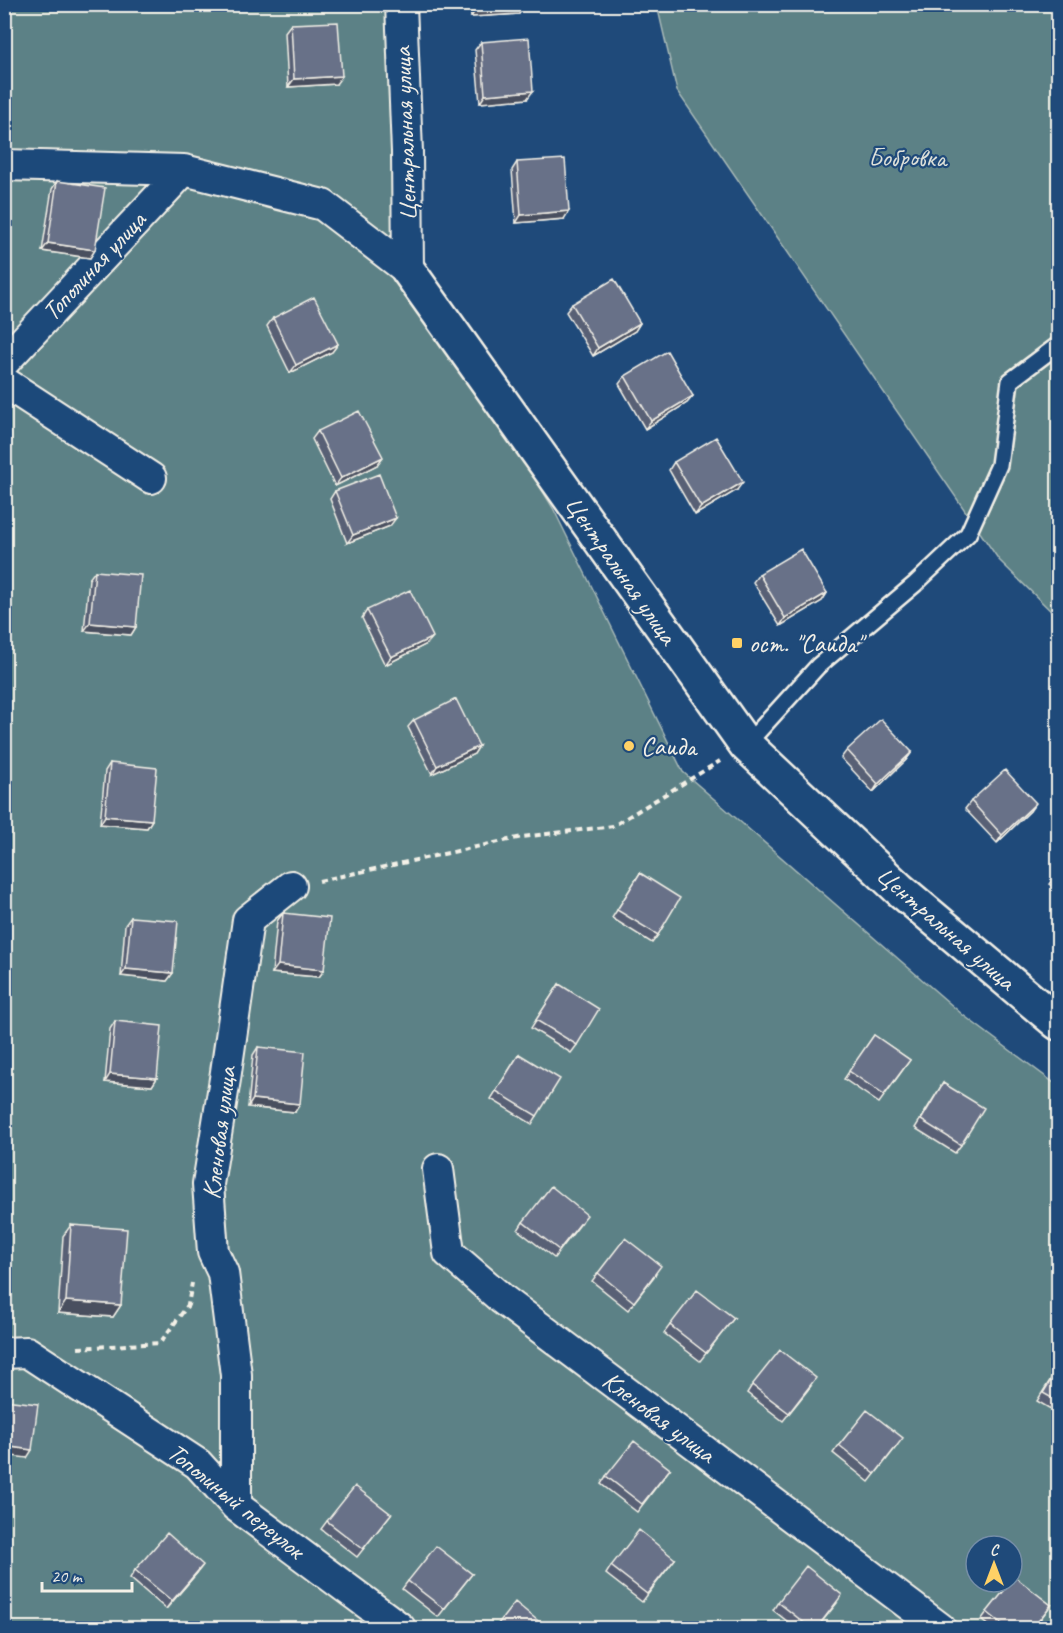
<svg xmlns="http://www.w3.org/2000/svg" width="1063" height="1633" font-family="Caveat,sans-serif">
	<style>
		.green { fill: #5c8186; stroke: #a8b9b7; stroke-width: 1.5; fill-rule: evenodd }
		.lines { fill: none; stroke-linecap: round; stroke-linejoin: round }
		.service-casing { stroke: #f4f1e8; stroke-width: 20 }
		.minor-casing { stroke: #f4f1e8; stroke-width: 34 }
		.tertiary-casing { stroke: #f4f1e8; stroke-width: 38 }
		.path { stroke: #f4f1e8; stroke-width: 4; stroke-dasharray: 6 4.5; stroke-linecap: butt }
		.service { stroke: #1f4a7a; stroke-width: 15 }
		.minor { stroke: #1f4a7a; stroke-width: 30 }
		.tertiary { stroke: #1f4a7a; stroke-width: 33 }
		.wall { fill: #596175; stroke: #f4f1e8; stroke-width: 1.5 }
		.shaded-wall { fill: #494f5f; stroke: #f4f1e8; stroke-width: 1.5 }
		.building { fill: #687188; stroke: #f4f1e8; stroke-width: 1.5 }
		.poi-dot { fill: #ffd166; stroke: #1f4a7a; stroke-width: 2 }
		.labels { text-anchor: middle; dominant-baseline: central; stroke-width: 4.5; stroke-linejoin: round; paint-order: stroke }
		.street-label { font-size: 26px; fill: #f4f1e8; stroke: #1f4a7a }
		.park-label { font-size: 26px; fill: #dde0d9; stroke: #1f4a7a }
		.poi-label { font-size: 26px; fill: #f4f1e8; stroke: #1f4a7a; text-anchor: start }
	</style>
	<rect width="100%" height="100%" fill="#1f4a7a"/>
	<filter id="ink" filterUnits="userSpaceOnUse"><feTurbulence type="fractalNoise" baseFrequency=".0167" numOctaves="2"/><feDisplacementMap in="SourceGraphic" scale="12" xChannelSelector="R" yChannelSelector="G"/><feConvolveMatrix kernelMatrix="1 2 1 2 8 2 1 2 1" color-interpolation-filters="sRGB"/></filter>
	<g filter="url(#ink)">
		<path class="green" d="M5,5H401L408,270L553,508L683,772L963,1015L1058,1086V1628H5ZM976,1546H1012V1582H976Z
			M657,5H1058V618L999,560L677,91Z"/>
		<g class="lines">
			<g class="service-casing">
				<path id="service" d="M746,745L818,666L915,584L968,534L999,465L1010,381L1058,345"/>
			</g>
			<g class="minor-casing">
				<path id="minor" d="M401,4L407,152L408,270
					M4,165L184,170L323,205L408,270
					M4,362L184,170
					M4,382L151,478
					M438,1169L449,1253L502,1299L940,1628
					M4,1353L27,1352L198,1464L236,1506L400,1628
					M236,1506V1375L223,1273L213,1252L208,1184L225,1079L248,920L291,886"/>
			</g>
			<g class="tertiary-casing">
				<path id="tertiary" d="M408,270L746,745L899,889L1058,1023"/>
			</g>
			<path class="path" d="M319,881L522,837L613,826L720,761
				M78,1348L160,1343L188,1305L192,1283"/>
			<use href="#service" class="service"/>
			<use href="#minor" class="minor"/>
			<use href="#tertiary" class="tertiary"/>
		</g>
		<path class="wall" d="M470,4H524L519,14L471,17Z
			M291,24L336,84L288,87L285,32Z
			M481,42L527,99L480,103L475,50Z
			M517,162L564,219L516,223L512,170Z
			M57,181L95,250L90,258L42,251L52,189Z
			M572,304L640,323L635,331L593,356L566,312Z
			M273,318L338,344L332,352L290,373L267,326Z
			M625,376L693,396L687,403L645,429L619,384Z
			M318,431L377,465L335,486L312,439Z
			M674,462L737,490L695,515L669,470Z
			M335,491L390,526L347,543L330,499Z
			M95,571L136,627L131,635L84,631L89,579Z
			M759,574L827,593L822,601L780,626L753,582Z
			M367,610L427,644L385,665L362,618Z
			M414,720L479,746L474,754L432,774L408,727Z
			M847,750L912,752L906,760L873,792L841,758Z
			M110,763L152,820L147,828L100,824L105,771Z
			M971,801L1030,811L997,843L965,809Z
			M1059,871V891L1049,884Z
			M640,873L658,935L652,943L612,918Z
			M283,913L324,970L319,977L272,973L277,921Z
			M131,917L173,973L167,981L121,976L125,925Z
			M559,984L577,1045L571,1053L531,1028Z
			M115,1021L157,1078L152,1086L105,1082L110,1029Z
			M874,1035L910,1060L879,1103L844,1079Z
			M258,1047L295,1112L248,1107L253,1055Z
			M519,1054L537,1116L532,1124L491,1099Z
			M943,1083L961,1145L955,1153L915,1128Z
			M523,1222H582L554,1258L518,1230Z
			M71,1225L121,1305L113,1317L58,1313L63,1236Z
			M598,1273L656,1274L628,1310L592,1281Z
			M734,1318L700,1361L664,1333L670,1325Z
			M1059,1366V1414L1037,1401Z
			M752,1385L811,1386L783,1421L747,1393Z
			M839,1445L897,1446L869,1482L833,1453Z
			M670,1469L637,1512L601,1484L606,1476Z
			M391,1514L357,1557L321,1529L327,1521Z
			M675,1559L642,1602L606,1574L611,1566Z
			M135,1570L197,1573L166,1609L130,1578Z
			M472,1574L438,1617L402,1589L408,1581Z
			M778,1602L837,1603L816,1629H797L773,1610Z
			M1051,1605L1033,1629H993L981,1620L987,1612Z"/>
		<path class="shaded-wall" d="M524,6L519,14L471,17L476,9Z
			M342,76L336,84L288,87L294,79Z
			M533,91L527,99L480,103L485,95Z
			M569,211L564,219L516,223L521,215Z
			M48,243L95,250L90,258L42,251Z
			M640,323L635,331L593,356L598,348Z
			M338,344L332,352L290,373L296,365Z
			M693,396L687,403L645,429L651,421Z
			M383,457L377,465L335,486L341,478Z
			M743,482L737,490L695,515L701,507Z
			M396,518L390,526L347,543L353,535Z
			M827,593L822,601L780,626L785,618Z
			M90,623L136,627L131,635L84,631Z
			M433,637L427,644L385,665L391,657Z
			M479,746L474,754L432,774L437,766Z
			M912,752L906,760L873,792L878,784Z
			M1036,803L1030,811L997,843L1002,835Z
			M105,816L152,820L147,828L100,824Z
			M278,965L324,970L319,977L272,973Z
			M126,969L173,973L167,981L121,976Z
			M110,1074L157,1078L152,1086L105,1082Z
			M253,1099L300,1104L295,1112L248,1107Z
			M66,1301L121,1305L113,1317L58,1313Z
			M4,1446L32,1450L27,1458L4,1455Z
			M203,1565L197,1573L166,1609L172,1601Z"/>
		<path class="building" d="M476,4H524V6L476,9Z
			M338,22L342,76L294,79L291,24Z
			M529,38L533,91L485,95L481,42Z
			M565,159L569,211L521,215L517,162Z
			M57,181L105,188L95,250L48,243Z
			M614,279L640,323L598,348L572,304Z
			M314,297L338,344L296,365L273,318Z
			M667,351L693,396L651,421L625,376Z
			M359,411L383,457L341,478L318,431Z
			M716,437L743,482L701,507L674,462Z
			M379,474L396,518L353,535L335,491Z
			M801,549L827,593L785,618L759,574Z
			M95,571L141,575L136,627L90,623Z
			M410,590L433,637L391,657L367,610Z
			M456,699L479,746L437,766L414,720Z
			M881,719L912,752L878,784L847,750Z
			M110,763L157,768L152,820L105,816Z
			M1005,770L1036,803L1002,835L971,801Z
			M1059,871V879L1055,876Z
			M640,873L680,898L658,935L617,910Z
			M283,913L330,918L324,970L278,965Z
			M131,917L178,921L173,973L126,969Z
			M559,984L599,1009L577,1045L536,1020Z
			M115,1021L162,1026L157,1078L110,1074Z
			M874,1035L910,1060L884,1095L849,1071Z
			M258,1047L305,1052L300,1104L253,1099Z
			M519,1054L560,1079L537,1116L496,1091Z
			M943,1083L984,1108L961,1145L921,1120Z
			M551,1186L587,1215L559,1250L523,1222Z
			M71,1225L127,1229L121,1305L66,1301Z
			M625,1238L661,1266L634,1302L598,1273Z
			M697,1290L734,1318L706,1353L670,1325Z
			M780,1350L816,1378L789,1413L752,1385Z
			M1059,1367V1402L1043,1393Z
			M4,1400L38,1404L32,1450L4,1446Z
			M867,1410L903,1438L875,1474L839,1445Z
			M634,1441L670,1469L642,1504L606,1476Z
			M355,1486L391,1514L363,1549L327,1521Z
			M639,1530L675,1559L647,1594L611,1566Z
			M167,1533L203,1565L172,1601L135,1570Z
			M436,1546L472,1574L444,1609L408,1581Z
			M806,1566L842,1595L816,1629H812L778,1602Z
			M1015,1577L1051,1605L1032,1629H1008L987,1612L1011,1582H1012V1580Z
			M515,1602L548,1629H494Z"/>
	</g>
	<g class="poi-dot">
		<rect x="731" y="637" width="12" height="12" rx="3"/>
		<circle cx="629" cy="746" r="6"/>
	</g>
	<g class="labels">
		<g class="street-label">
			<text transform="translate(405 134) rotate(-92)">Центральная улица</text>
			<text transform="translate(94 266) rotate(-47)">Тополиная улица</text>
			<text transform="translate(621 570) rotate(55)">Центральная улица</text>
			<text transform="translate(946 928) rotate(41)">Центральная улица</text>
			<text transform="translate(219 1133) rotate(-83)">Кленовая улица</text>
			<text transform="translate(659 1417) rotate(37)">Кленовая улица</text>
			<text transform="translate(236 1501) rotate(39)">Тополиный переулок</text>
		</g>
		<g class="park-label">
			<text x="907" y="157">Бобровка</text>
		</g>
		<g class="poi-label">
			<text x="749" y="643">ост. "Саида"</text>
			<text x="641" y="746">Саида</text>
		</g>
	</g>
	<rect width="1063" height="1633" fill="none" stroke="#1f4a7a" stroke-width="24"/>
	<rect x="12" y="12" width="1039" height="1609" fill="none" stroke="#f4f1e8" stroke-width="2" filter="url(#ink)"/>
	<g transform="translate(994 1564)"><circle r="28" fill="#1f4a7a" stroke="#748da6" stroke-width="1.5"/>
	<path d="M0-4.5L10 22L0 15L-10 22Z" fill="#ffd166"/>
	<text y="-9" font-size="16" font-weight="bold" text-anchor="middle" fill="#f4f1e8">С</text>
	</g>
	<path d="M42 1582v9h90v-9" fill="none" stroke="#f4f1e8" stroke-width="3"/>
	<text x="51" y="1582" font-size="18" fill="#f4f1e8" stroke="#1f4a7a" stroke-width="4.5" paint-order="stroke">20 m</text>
</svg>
